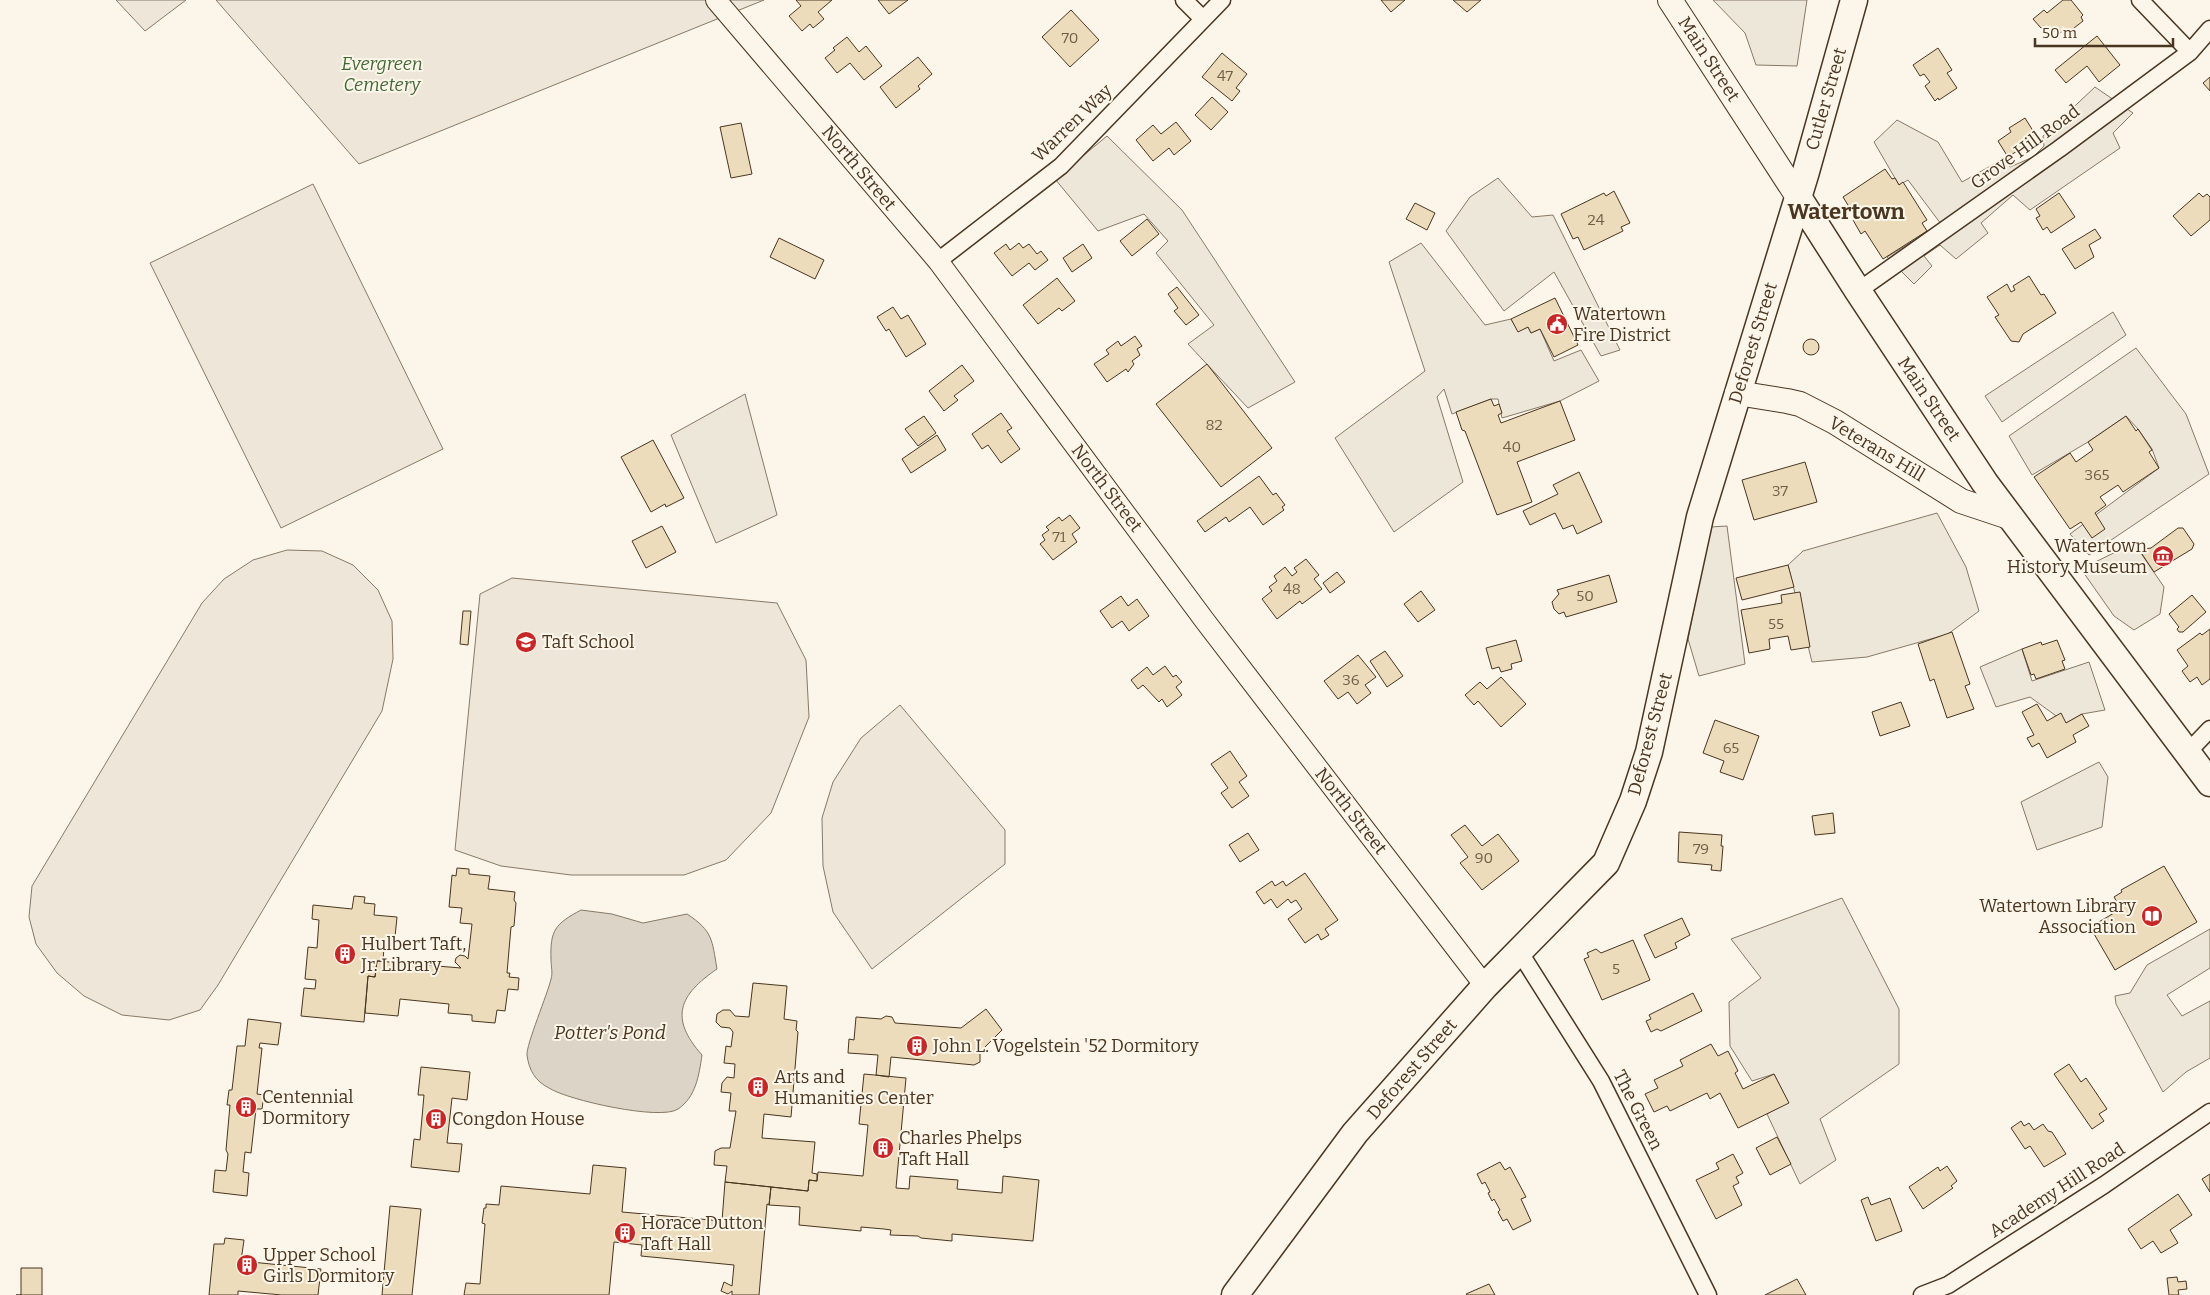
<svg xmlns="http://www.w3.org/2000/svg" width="2210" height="1295" font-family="Bitter,serif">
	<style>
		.green { fill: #ede6d9; stroke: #887966 }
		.parking { fill: #ede7d9; stroke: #887966 }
		.water { fill: #dcd4c6; stroke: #887966 }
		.building { fill: #ecdcbc; stroke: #4a3520 }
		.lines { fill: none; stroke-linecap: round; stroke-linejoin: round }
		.minor-casing { stroke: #4a3520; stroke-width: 19 }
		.tertiary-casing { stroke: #4a3520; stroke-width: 22 }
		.secondary-casing { stroke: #4a3520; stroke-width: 26 }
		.primary-casing { stroke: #4a3520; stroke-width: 29 }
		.minor { stroke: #fbf6e9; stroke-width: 16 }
		.tertiary { stroke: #fbf6e9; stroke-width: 20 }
		.secondary { stroke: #fbf6e9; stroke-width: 24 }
		.primary { stroke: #fbf6e9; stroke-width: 26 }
		.labels { text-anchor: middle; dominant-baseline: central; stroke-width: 4; stroke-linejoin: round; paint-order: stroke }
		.number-label { font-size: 15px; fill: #725f47 }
		.street-label { font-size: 18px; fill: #4a3520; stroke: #fbf6e9 }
		.park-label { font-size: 18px; font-style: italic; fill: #436837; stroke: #fbf6e9 }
		.poi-label { font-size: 18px; fill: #4a3520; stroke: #fbf6e9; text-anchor: start }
		.water-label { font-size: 19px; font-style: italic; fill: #4a3520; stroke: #fbf6e9 }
		.district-label { font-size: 22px; font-weight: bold; fill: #4a3520; stroke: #fbf6e9 }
	</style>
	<rect width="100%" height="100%" fill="#fbf6e9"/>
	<path class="green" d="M116,0H186L145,31Z
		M216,0H764L359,164Z
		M313,184L443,449L281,528L150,263Z
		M287,550L322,551L353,565L378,590L392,621L393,659L382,711L218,985L200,1010L169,1020L122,1015L84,996L57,973L36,944L29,917L32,886L202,603L224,579L253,560Z
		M512,578L777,603L806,660L809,717L771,813L726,860L684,875H571L501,866L455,850L480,594Z
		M900,705L1005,830V864L872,969L833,912L823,866L822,818L833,782L861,738Z"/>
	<path class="parking" d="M1713,0H1807L1797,66L1756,65L1745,33Z
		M2095,87L2133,113L2113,133L2120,148L2030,210L2013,195L1981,223L1988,233L1956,259L1940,245L1924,256L1932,266L1914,284L1887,257L1941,224L1908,180L1899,185L1874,142L1897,120L1938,142L1962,182L2003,159L2010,167L2033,157L2044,146L2043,136Z
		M1107,136L1182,210L1295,382L1248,408L1188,344L1214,325L1156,253L1168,241L1144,214L1098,231L1055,179Z
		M1498,178L1532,217L1553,215L1620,350L1601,356L1554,272L1504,311L1446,231L1470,197Z
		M1421,243L1485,325L1511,319L1518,331L1528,327L1531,333L1540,329L1554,361L1581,350L1599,381L1560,401L1502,418L1498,399H1491L1452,414L1444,389L1437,397L1463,482L1394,532L1335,438L1425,371L1389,262Z
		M2113,312L2126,335L2002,422L1985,396Z
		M2136,348L2186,414L2209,474L2089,555L2070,534L2159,468L2152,449L2138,429L2126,416L2088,442L2032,475L2009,436Z
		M745,394L777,515L716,543L671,435Z
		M1937,513L1966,567L1979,611L1948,634L1867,657L1812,662L1788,565L1803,551Z
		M1727,526L1745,664L1699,676L1688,639L1710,527Z
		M2134,543L2164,587L2160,614L2134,630L2114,616L2081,569Z
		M2022,649L2032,681L2089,662L2105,710L2082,714L2066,723L2030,697L1996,707L1980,667Z
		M2099,762L2108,777L2102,827L2037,850L2021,802Z
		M1842,898L1899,1009V1064L1820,1119L1836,1160L1800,1184L1767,1114L1788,1102L1774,1074L1752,1081L1730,1046L1729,1002L1761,978L1731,939Z
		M2210,929V968L2167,995L2182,1016L2210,1001V1058L2186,1072L2163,1092L2116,1004L2115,996L2130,993L2147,965Z"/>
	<path class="water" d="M581,910L612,914L643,923L687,914C713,931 712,940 717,969C679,995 669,1018 702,1055C699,1075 696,1097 678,1109C661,1121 567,1100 549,1088C535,1081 529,1070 527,1055C526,1045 548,993 551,979C553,973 551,966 551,960C550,930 555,924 581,910Z"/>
	<path class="building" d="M796,0H832L818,12L824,19L813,28L810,24L802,31L789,16L801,6Z
		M878,0H908L889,14Z
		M1381,0H1405L1391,12Z
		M1453,0H1481L1467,12Z
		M2063,0H2071L2083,15L2081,17L2083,21L2069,32L2064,30L2060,33L2057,29L2050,34L2044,26L2041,28L2033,19L2044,10L2047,13Z
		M1071,10L1099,40L1070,67L1042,37Z
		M2097,36L2120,65L2099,82L2087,66L2066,83L2055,70Z
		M847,37L859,52L866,46L882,66L864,80L850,63L837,73L825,58L835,50L833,48Z
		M1938,48L1952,70L1947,73L1957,88L1939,100L1938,98L1935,101L1925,86L1930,82L1924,74L1920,76L1913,65Z
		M1222,53L1247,74L1236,88L1240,91L1232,101L1202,77Z
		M918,57L932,74L918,86L920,89L896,108L880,87Z
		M2210,77V91L2203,83Z
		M1212,97L1228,112L1211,130L1195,115Z
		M2025,118L2035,134L2021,143L2023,147L2008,157L1998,141L2011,132L2009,128Z
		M1176,122L1191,141L1174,155L1169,148L1153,161L1136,140L1153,125L1161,134Z
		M741,123L752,174L731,178L720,127Z
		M1885,169L1892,179L1895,178L1899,185L1903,182L1927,220L1922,223L1927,231L1883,259L1865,231L1861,234L1853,220L1856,218L1843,197Z
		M1614,191L1630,223L1621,227L1623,231L1584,250L1578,237L1573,239L1561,214L1604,193L1606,196Z
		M2059,193L2075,217L2051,233L2047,227L2043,230L2036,218L2040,216L2036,209Z
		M2199,193L2203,197L2207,194L2210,197V220L2191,236L2173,216Z
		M1415,203L1435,213L1427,230L1406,219Z
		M1147,219L1159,234L1132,256L1120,241Z
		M2095,229L2101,238L2089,245L2094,257L2075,269L2062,249Z
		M779,238L824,260L815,279L770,257Z
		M1019,243L1023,248L1029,244L1037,254L1041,251L1048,260L1035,270L1029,263L1012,276L994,253L1006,244L1010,250Z
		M1083,244L1092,258L1072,272L1063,258Z
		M2029,276L2041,295L2044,294L2056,313L2023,334L2019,342L2011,341L1995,317L1999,315L1987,297L2007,284L2011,292L2015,290L2013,286Z
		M1057,278L1075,301L1062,311L1059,308L1038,324L1023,305Z
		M1177,287L1199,315L1186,325L1174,311L1178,308L1168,294Z
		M1555,298L1578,345L1554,357L1540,329L1531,333L1528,327L1518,332L1511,319Z
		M893,307L901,319L908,315L926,344L906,357L889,329L886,331L877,317Z
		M1135,336L1142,346L1137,349L1140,355L1132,361L1134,364L1128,372L1126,369L1107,382L1094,364L1109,354L1106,350L1118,341L1121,346Z
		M1803 347a8 8 0 1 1 16 0a8 8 0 1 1-16 0Z
		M1207,364L1272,448L1221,487L1156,404Z
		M962,365L974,381L954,396L958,400L944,411L929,391Z
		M1491,399L1494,406L1499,404L1502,413L1498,415L1501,423L1560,401L1575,440L1517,462L1532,502L1497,515L1465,431L1462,430L1456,412Z
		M1001,413L1012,428L1007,431L1020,449L1001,463L988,445L982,449L972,434Z
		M924,416L936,433L918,446L905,429Z
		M2126,416L2136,431L2138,429L2152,450L2149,452L2159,468L2123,492L2118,485L2100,497L2106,505L2095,513L2105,529L2092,538L2081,522L2070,529L2034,477L2070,453L2076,462L2093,450L2088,442Z
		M937,435L946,450L911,473L902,459Z
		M653,440L684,498L666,507L665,504L651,512L621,457Z
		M1805,462L1817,502L1754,520L1742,480Z
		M1579,472L1602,522L1577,534L1573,525L1563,529L1555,513L1530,525L1523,511L1558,494L1553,485Z
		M1259,476L1273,495L1276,493L1285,505L1282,507L1284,510L1263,525L1250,507L1229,522L1226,517L1205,532L1197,521Z
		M1070,515L1080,528L1072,534L1077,542L1053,560L1040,544L1045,540L1042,535L1049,530L1046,527L1059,517L1062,521Z
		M662,526L676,552L646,568L632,541Z
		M2178,528H2183L2194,544L2192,549L2154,572L2142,554L2143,549L2151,548Z
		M1306,559L1319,575L1314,579L1322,589L1302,604L1300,601L1277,619L1262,599L1272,591L1269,587L1277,581L1274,576L1285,567L1292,576L1297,572L1294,568Z
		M1788,565L1794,587L1742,600L1736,578Z
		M1337,572L1345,582L1330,593L1323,583Z
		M1609,575L1617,602L1566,617L1564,612L1559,614L1554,609L1552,602L1559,594L1557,590Z
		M1421,591L1435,610L1418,622L1404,604Z
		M1800,592L1810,647L1791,650L1788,636L1769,639L1770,649L1749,653L1741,610L1782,603L1781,595Z
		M2192,595L2206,612L2183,632H2179L2177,629L2179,627L2169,614Z
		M1121,596L1128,606L1137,599L1149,616L1129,631L1122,621L1112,628L1100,611Z
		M463,611H471L468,645L460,644Z
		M2210,629V679L2202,685L2197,677L2190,682L2182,671L2188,666L2177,650L2200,633L2202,635Z
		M1952,632L1970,684L1965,686L1974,709L1947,718L1934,679L1930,681L1918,644Z
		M1516,640L1522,661L1511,664L1512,669L1501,672L1499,667L1492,669L1486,648Z
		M2057,640L2065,660L2062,661L2065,669L2036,679L2034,674L2031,675L2022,649L2041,642L2042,645Z
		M1385,651L1403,676L1387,687L1370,661Z
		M1358,655L1376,677L1365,685L1371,693L1357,704L1348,692L1338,699L1324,681Z
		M1165,666L1173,677L1176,675L1182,682L1176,687L1182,695L1167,707L1162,699L1159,702L1143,685L1138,689L1131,680L1147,667L1153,675Z
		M1501,677L1526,704L1501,727L1478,701L1474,705L1465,695L1480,682L1487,689Z
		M1901,702L1910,726L1880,736L1872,712Z
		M2037,704L2047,721L2061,713L2066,723L2082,714L2089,726L2073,735L2076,742L2047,758L2039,743L2032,747L2027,738L2034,735L2022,712Z
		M1715,720L1759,736L1743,780L1720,772L1724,761L1703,753Z
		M1230,751L1247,776L1239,782L1249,796L1232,808L1221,793L1228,788L1211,764Z
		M1833,813L1835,833L1815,835L1812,816Z
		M1465,825L1482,846L1498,834L1519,861L1482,890L1460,863L1468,857L1451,835Z
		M1679,832L1722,835L1721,846H1723L1721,871L1711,870L1712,865L1678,862Z
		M1248,833L1259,850L1240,862L1229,845Z
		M2164,866L2197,922L2115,970L2090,927L2121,909L2114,897L2122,892L2121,890Z
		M457,868L469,869V874L490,876L488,889L515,892L514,900L516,903L514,926L511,927L507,973H510L509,977L519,978L518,990L508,989L505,1011L497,1010L495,1023L472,1021V1015L448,1013L449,1004L400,999L398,1016L365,1013L368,976L375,977L377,961L461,968L455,962L456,958L460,955L465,956L468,959L472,924L460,923L462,908L449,907L452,875L456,876Z
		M1305,873L1338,920L1325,929L1329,935L1321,940L1318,934L1305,943L1288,919L1302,909L1296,900L1291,903L1288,899L1277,908L1271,899L1264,904L1256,892L1272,881L1275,886L1283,881L1286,886Z
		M354,896L365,897L364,903L375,904L374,915L397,917L395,937L392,939L391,947H384L383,961H377L375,977L368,976L364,1022L301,1016L304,988L315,989L316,980L305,979L308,947L317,948L319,920L312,919L313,905L352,909Z
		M1682,918L1690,935L1675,943L1677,948L1655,958L1644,935Z
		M1633,940L1650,980L1602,1000L1584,959L1589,957L1587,953L1596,949L1601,953Z
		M753,983L787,986L784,1019L797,1021L796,1030L798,1032L791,1117L764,1114L762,1138L815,1142L812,1173L817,1174V1181L809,1180L808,1191L725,1182L727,1166L714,1165L715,1151L721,1148H730L736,1111H729L731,1093L721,1092L722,1083L727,1077L734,1078L735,1064L724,1063L726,1046L731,1047L733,1032L730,1028L721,1027L716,1022L717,1014L723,1010H730L735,1016L749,1017Z
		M1693,993L1702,1011L1661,1031L1657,1029L1651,1032L1646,1021L1651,1019L1649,1015Z
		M986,1009L1002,1030L980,1052V1062L974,1065L891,1057L889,1077L876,1075L878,1055L848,1053L849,1039L854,1040L856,1017L881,1019L886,1016L892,1017L895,1023L961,1028Z
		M248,1019L281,1023L278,1045L260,1043L259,1048H262L257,1094L264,1095L262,1109H256L251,1153L245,1152L243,1172L249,1173L247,1196L213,1192L215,1170L226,1171L228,1154L226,1150L230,1105H227L229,1090H232L237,1046H245Z
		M1711,1044L1718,1056L1728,1051L1738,1071L1735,1073L1743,1089L1774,1074L1789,1103L1738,1128L1720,1093L1710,1099L1707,1093L1670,1111L1667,1106L1654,1112L1645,1094L1658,1088L1654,1080L1683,1066L1680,1060Z
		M2069,1064L2081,1082L2086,1078L2107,1109L2099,1114L2104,1121L2092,1129L2054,1074Z
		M421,1067L470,1072L467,1100L452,1098L447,1143L462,1144L459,1172L411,1167L414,1139L420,1140L424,1095H418Z
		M864,1074L906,1078L896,1188L909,1189L910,1176L958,1180L957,1189L1002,1193L1003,1176L1039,1180L1033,1241L952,1234V1241L921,1238L918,1236L890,1235L891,1230L884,1229L861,1227V1231L799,1225L800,1207L769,1205L771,1187L808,1191L809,1180L817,1181L818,1172L863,1176L868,1125L859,1124Z
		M2021,1121L2024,1126L2029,1123L2034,1130L2043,1124L2048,1131L2052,1132L2066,1154L2044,1167L2030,1146L2025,1149L2011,1128Z
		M1777,1137L1791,1164L1770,1175L1756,1148Z
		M1733,1154L1743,1173L1736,1177L1739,1183L1733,1186L1742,1205L1716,1219L1696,1180L1719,1169L1716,1163Z
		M1500,1162L1505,1170L1510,1167L1526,1197L1521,1199L1531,1221L1513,1230L1507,1219L1503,1221L1498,1212L1500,1210L1494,1199L1492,1201L1488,1193L1490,1192L1485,1182L1482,1184L1477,1174Z
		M593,1165L626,1168L622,1212L722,1221L725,1182L771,1187L769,1205L767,1204L759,1295H732V1291L728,1294L721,1291L724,1282L732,1286L734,1265L641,1256L642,1245L614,1242L609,1295H464L466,1283L480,1284L485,1224L482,1223L484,1208H486V1204L499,1205L501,1186L590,1194Z
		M1947,1166L1957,1181L1951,1186L1953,1188L1923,1209L1909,1187L1938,1167L1940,1171Z
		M2210,1174V1192L2202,1179Z
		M2178,1194L2192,1215L2170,1230L2178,1243L2161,1253L2153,1241L2141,1249L2128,1229Z
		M1868,1197L1871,1205L1890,1198L1902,1231L1876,1241L1861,1200Z
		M390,1206L421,1209L412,1295H382Z
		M225,1238L244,1240L241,1261L321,1269L318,1295H282L238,1291V1295H209L214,1244H224Z
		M21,1268H42V1295H16H21Z
		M2177,1277L2178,1282L2186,1281L2187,1289L2178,1290L2179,1295H2169L2167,1278Z
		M1797,1279L1806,1295H1765Z
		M1489,1284L1495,1295H1467L1466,1294Z"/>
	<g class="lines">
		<g class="minor-casing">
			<path id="minor" d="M1184,0L1203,19
				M2140,0L2190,52
				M938,261L1061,166L1222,0
				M1858,291L2059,149L2190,52L2210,29
				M2188,752L2210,729
				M1519,951L1601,1081L1708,1295
				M1922,1295L1948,1285L1962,1276L2104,1185L2210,1112"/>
		</g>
		<g class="tertiary-casing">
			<path id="tertiary" d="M716,0L938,261L1205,621L1485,986"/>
		</g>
		<g class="secondary-casing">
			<path id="secondary" d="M1670,0L1798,197
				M1737,393L1787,401L1800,404L1835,422L1961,501L2012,518"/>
		</g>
		<g class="primary-casing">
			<path id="primary" d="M1798,197L1858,291L1985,483L2210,783
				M1235,1295L1355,1133L1485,986L1606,863L1633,801L1649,752L1700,517L1805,175L1854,0"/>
		</g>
		<use href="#minor" class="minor"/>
		<use href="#tertiary" class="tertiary"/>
		<use href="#secondary" class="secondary"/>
		<use href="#primary" class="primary"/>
	</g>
	<defs>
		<g id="civic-disc" transform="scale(1.125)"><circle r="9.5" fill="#c62828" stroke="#fbf6e9"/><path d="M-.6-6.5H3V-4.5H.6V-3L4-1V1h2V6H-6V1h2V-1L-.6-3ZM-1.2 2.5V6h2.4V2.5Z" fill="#fff"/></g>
		<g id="museum-disc" transform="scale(1.125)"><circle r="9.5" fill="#c62828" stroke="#fbf6e9"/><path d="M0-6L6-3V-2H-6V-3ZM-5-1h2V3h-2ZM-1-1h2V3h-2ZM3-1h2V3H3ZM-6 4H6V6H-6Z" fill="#fff"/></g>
		<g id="school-disc" transform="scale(1.125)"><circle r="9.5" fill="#c62828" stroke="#fbf6e9"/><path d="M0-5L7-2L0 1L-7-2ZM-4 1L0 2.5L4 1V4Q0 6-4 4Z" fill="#fff"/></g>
		<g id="library-disc" transform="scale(1.125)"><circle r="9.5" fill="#c62828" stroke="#fbf6e9"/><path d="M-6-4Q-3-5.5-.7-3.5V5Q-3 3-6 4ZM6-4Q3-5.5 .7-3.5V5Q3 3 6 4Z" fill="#fff"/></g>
		<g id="building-disc" transform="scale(1.125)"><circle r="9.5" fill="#c62828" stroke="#fbf6e9"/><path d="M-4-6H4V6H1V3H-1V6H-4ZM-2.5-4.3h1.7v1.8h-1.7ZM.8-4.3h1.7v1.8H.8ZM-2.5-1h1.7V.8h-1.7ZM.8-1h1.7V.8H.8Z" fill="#fff"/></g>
	</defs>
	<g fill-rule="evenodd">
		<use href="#civic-disc" x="1557" y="324"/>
		<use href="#museum-disc" x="2163" y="556"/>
		<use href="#school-disc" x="526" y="642"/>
		<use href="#library-disc" x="2152" y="916"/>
		<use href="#building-disc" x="345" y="954"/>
		<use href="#building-disc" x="917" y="1046"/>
		<use href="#building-disc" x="758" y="1087"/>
		<use href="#building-disc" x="246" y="1107"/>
		<use href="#building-disc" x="436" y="1119"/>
		<use href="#building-disc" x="883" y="1148"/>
		<use href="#building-disc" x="625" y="1233"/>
		<use href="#building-disc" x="247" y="1265"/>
	</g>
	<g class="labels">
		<g class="number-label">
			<text x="1070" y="38">70</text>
			<text x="1225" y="76">47</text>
			<text x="1596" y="220">24</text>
			<text x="1214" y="425">82</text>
			<text x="1512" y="447">40</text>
			<text x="2097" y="475">365</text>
			<text x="1780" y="491">37</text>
			<text x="1059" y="537">71</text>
			<text x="1292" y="589">48</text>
			<text x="1585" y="596">50</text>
			<text x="1776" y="624">55</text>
			<text x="1351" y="680">36</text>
			<text x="1731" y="748">65</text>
			<text x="1701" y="849">79</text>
			<text x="1484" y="858">90</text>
			<text x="1616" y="969">5</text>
		</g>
		<g class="street-label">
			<text transform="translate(1709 59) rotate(57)">Main Street</text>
			<text transform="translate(1826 99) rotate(-74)">Cutler Street</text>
			<text transform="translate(1072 123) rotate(-44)">Warren Way</text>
			<text transform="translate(2025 147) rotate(-36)">Grove Hill Road</text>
			<text transform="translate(859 168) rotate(50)">North Street</text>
			<text transform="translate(1753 343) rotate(-73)">Deforest Street</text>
			<text transform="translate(1929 399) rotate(56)">Main Street</text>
			<text transform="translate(1877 449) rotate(31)">Veterans Hill</text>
			<text transform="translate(1107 488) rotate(53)">North Street</text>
			<text transform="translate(1650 734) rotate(-75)">Deforest Street</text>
			<text transform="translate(1351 811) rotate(52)">North Street</text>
			<text transform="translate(1412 1069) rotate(-49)">Deforest Street</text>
			<text transform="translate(1638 1110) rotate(63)">The Green</text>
			<text transform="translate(2057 1190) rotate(-33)">Academy Hill Road</text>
		</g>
		<g class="park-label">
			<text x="382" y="64">Evergreen<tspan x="382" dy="21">Cemetery</tspan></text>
		</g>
		<g class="poi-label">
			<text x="1573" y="314">Watertown<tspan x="1573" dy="21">Fire District</tspan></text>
			<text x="2147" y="546" text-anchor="end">Watertown<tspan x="2147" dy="21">History Museum</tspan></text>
			<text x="542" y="642">Taft School</text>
			<text x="2136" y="906" text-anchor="end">Watertown Library<tspan x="2136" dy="21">Association</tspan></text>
			<text x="361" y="944">Hulbert Taft,<tspan x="361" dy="21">Jr. Library</tspan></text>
			<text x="933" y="1046">John L. Vogelstein '52 Dormitory</text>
			<text x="774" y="1077">Arts and<tspan x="774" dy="21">Humanities Center</tspan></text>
			<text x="262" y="1097">Centennial<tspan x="262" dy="21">Dormitory</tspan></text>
			<text x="452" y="1119">Congdon House</text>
			<text x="899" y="1138">Charles Phelps<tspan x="899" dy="21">Taft Hall</tspan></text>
			<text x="641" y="1223">Horace Dutton<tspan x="641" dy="21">Taft Hall</tspan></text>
			<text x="263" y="1255">Upper School<tspan x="263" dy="21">Girls Dormitory</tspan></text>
		</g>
		<g class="water-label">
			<text x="610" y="1032">Potter's Pond</text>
		</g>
		<g class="district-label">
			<text x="1846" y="211">Watertown</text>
		</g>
	</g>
	<path d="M2035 38v8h138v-8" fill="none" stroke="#4a3520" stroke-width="2.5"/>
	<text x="2042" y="38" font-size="15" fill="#4a3520" stroke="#fbf6e9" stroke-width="4" paint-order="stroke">50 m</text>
</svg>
